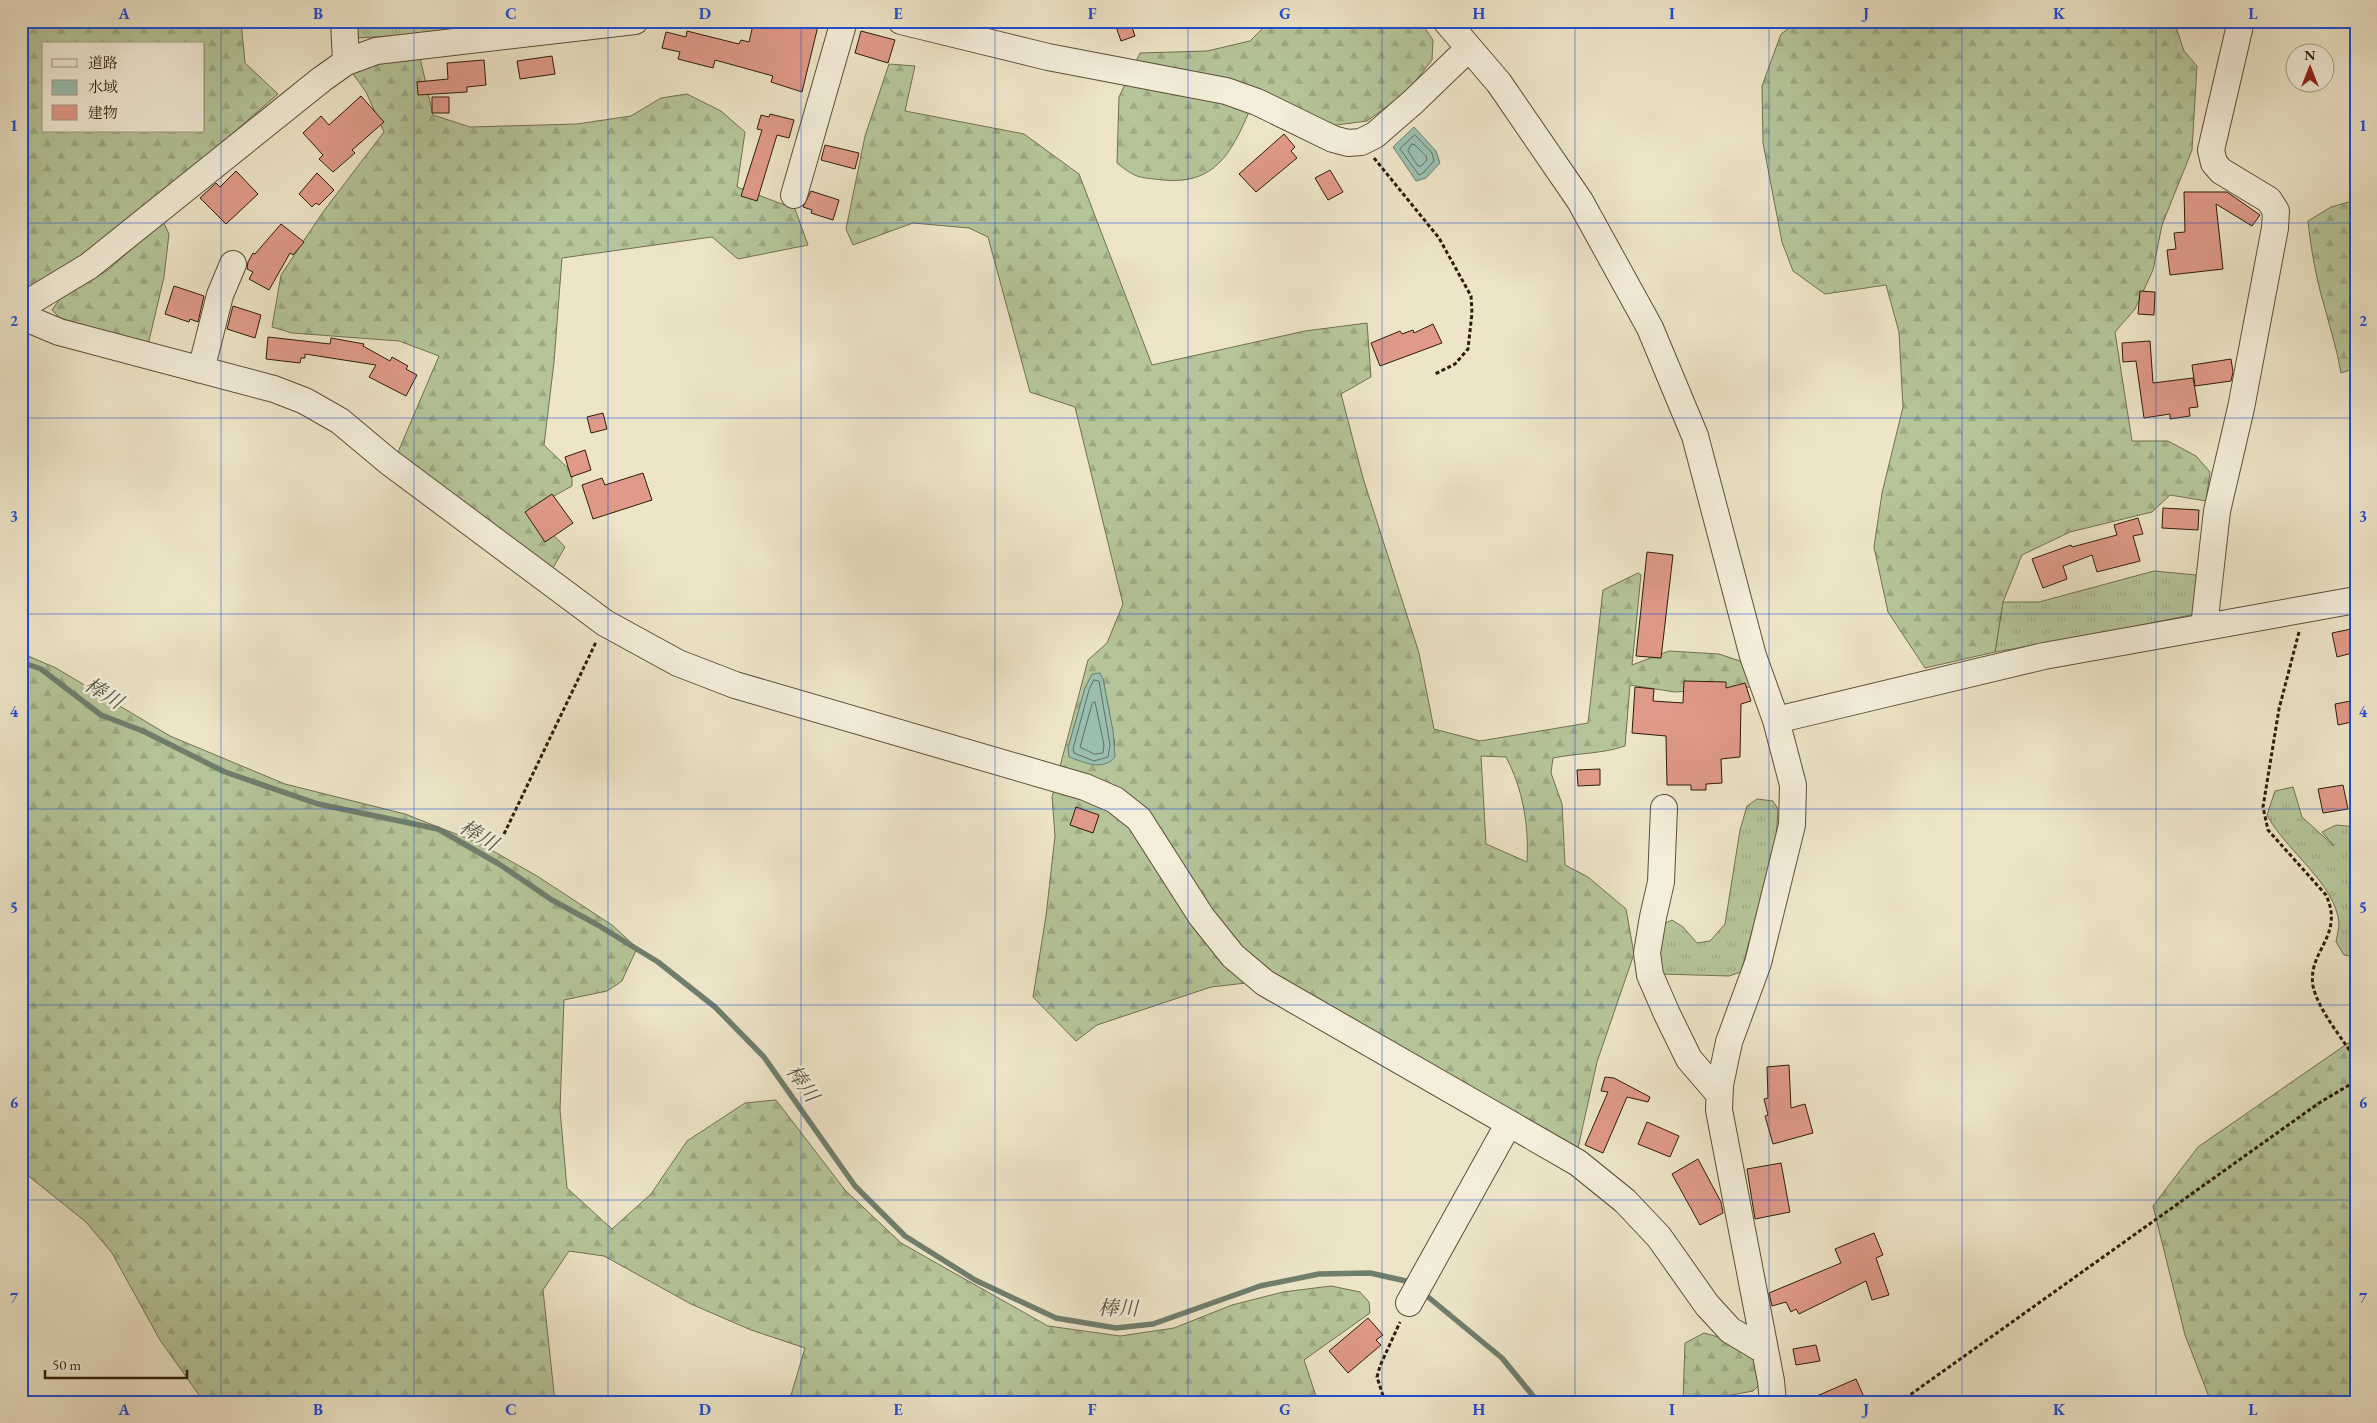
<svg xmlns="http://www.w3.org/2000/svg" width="2377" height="1423" font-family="'EB Garamond','Noto Serif JP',serif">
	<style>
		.grass { fill: url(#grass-tufts); stroke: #727050 }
		.forest { fill: url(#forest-firs); stroke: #727050; fill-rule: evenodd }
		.water { fill: #9abfb1; stroke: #6f7e6d }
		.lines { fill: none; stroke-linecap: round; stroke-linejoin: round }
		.shore { stroke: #646e5c; stroke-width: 1 }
		.stream { stroke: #6f7e6d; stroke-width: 5.5 }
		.building { fill: #e09a89; stroke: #2e1c08 }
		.minor-casing { stroke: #5e4e38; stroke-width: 28 }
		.path { stroke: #2e1c08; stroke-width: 3; stroke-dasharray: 4 2.5; stroke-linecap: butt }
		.minor { stroke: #f4eedb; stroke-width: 26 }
		.grid { fill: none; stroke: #1d4ed8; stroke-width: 1; stroke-opacity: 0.55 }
		.labels { text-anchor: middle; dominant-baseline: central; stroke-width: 5; stroke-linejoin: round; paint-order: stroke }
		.water-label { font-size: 20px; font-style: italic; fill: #545543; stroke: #f4eedb }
		.neatline { fill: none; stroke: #1d4ed8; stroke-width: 2 }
		.grid-label { font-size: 16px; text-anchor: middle; font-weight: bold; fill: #1d4ed8 }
	</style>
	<defs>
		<pattern id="grass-tufts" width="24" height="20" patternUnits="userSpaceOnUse" patternTransform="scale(1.25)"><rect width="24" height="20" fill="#b5c599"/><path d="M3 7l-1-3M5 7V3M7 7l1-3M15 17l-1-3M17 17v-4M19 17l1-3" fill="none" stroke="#9ca982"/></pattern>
		<pattern id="forest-firs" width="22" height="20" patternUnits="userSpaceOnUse" patternTransform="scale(1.25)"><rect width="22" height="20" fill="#b5c599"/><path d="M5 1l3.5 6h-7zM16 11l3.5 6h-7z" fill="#9ca982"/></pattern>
	</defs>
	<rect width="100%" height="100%" fill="#eee5c8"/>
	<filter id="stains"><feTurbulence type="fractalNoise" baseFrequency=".004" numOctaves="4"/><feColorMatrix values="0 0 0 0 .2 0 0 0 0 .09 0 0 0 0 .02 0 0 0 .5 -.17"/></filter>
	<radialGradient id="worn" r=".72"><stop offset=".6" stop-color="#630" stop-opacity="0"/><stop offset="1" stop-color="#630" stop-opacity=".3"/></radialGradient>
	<path class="grass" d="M350,21H509V24L443,33L357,38Z
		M2154,571L2196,575L2199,588L2196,614L2096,634L1995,652L2003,602H2039Z
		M2293,787L2302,817L2334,846L2322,832L2336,825L2356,827V883L2349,887L2356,905V957L2344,955L2336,942C2337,936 2339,928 2339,923C2335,883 2286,851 2267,815L2275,791Z
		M1757,799L1773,801L1778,809L1776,842L1741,972L1729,976L1662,974L1657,927L1672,920L1683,927L1697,943L1710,941L1725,924L1740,830L1747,806Z"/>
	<path class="forest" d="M21,21H241L245,63L278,94L219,145L74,264L21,292ZM44,44H204V131H44Z
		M1270,21H1420L1433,40L1432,60L1407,92L1367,121L1329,126L1249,112C1231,153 1215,185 1163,180C1138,177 1137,179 1117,163L1119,97L1140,53L1207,51L1250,41Z
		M1799,21H2174L2184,51L2197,66L2192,150L2162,225L2153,270L2135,309L2115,332L2132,441H2168L2196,456L2210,472L2206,501L2170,495L2152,512L2070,532L2022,555L2003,602L1995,652L1925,668L1888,612L1874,547L1882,493L1903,407L1899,332L1886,285L1825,294L1793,271L1782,242L1763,143L1762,86L1781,34Z
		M419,53L433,115L470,127L577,124L631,116L661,98L687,94L721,111L745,132L737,187L795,209L808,245L738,259L712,237L562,258L554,362L544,445L572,472V486L529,510L565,547L553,568L430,479L398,452L439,356L399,341L292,333L272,327L281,275L323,212L384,132L366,92L353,74L374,59Z
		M889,64L915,66L905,111L1024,134L1079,174L1152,365L1305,331L1367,323L1371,377L1341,394L1363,478L1419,653L1434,729L1480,741L1588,723L1603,590L1638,573L1641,575L1632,665L1669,651L1719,654L1740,661L1750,678L1751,687L1675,692L1630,685L1625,746C1602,754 1577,753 1553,758L1551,773L1562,804L1565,865L1588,877L1626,909L1634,954L1597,1062L1578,1148L1272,980L1211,987L1097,1025L1076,1041L1033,997L1046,916L1055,836L1052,797L1088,660L1107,643L1123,604L1075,407L1030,392L988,237L969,228L913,223L853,245L846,229L865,136ZM1092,675L1103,679L1115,745L1068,748L1085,688ZM1481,756L1506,757C1523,789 1529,826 1527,862L1486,844Z
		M2356,200V298C2352,320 2356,345 2356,368L2341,373C2337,349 2330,328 2324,305C2316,278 2311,249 2308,221L2331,207Z
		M163,221L169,234L164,277L148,345L60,318L52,310L60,299L108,270Z
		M21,653L56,668L170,736L285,784L405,814L479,843L537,876L612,925L637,948L622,981L607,991L564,1000L560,1110L567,1188L612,1229L651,1194L687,1141L745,1103L776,1100L845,1190L901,1243L1048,1326L1120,1336L1174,1328L1232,1305L1283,1292L1331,1286L1360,1292L1369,1302L1370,1313L1304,1360L1318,1402H789L805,1348L751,1330L691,1304L604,1256L569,1251L543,1290L555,1402H204L160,1340L112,1253L86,1222L21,1170Z
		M2351,1041L2356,1046V1402H2211L2185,1335L2153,1206L2198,1147Z
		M1704,1333L1729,1340L1755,1361L1763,1381L1753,1391L1726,1396V1402H1683L1685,1343Z"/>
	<path class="water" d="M1414,127L1436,151L1440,163L1426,178L1416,181L1393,147Z
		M1100,673L1103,679L1113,731L1115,757C1102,772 1084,762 1069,757L1068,748L1085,688L1092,674Z"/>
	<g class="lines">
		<path class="shore" d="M1415,135L1432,153L1434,161L1423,173L1419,175L1400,149Z
			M1412,144L1415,145L1426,156L1427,160L1421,166H1418L1408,151Z
			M1094,680L1099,681L1110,745L1108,757L1094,761L1074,753L1073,749L1089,690Z
			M1095,702L1104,745L1103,753L1094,754L1080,747L1092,704Z"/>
		<path class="stream" d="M21,662L41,669L101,715L143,731L225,772L318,804L438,829L499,864L552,900L596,924L658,962L715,1007L764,1057L855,1186L905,1236L975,1280L1056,1318L1116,1328L1153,1324L1260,1286L1319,1274L1370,1273L1406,1281L1413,1285
			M1422,1292L1502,1358L1538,1402"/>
	</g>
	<path class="building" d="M754,21H801L818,26L802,92L771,82L773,76L715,60L713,68L678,59L680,52L662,48L666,32L686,37L687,31L739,44L741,40L749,42Z
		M1114,21H1130L1135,36L1121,41Z
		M861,31L895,40L888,63L855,53Z
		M552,56L555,74L520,79L517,61Z
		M484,60L486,85L467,87V92L418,95L417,82L448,79L447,63Z
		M361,96L384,122L352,150L355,153L333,172L319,159L323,155L303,133L321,116L329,125Z
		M432,97H449V113H432Z
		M770,114L794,120L789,138L777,135L757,201L741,196L762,130L757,129L761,115L769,117Z
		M1284,134L1295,147L1291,151L1297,158L1256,192L1239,174Z
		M825,145L859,153L855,169L821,160Z
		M1330,170L1343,192L1328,200L1315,178Z
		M236,171L258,194L226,224L200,198L216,183L220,187Z
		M317,173L334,190L319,205L316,203L312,207L299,194Z
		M811,191L839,200L833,220L811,213L812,210L803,207Z
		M2184,192H2227L2260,215L2252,226L2216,204L2223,269L2170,275L2167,250L2176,249L2174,233L2185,232Z
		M281,224L304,242L293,255L290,253L269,290L249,279L253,272L247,269L248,262L253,253L255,254Z
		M174,286L204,296L198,322L190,319L189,322L165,314Z
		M2140,291L2155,292L2154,315L2138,314Z
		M233,306L261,315L255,338L227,329Z
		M1433,324L1442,343L1380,366L1371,343L1400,331L1402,334L1413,330L1414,333Z
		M268,337L330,344L331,338L364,344L363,346L390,361L392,357L408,366L406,369L417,375L406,396L369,377L376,365L305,354V358H301L300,363L266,359Z
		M2150,341L2153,383L2193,378L2198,407L2189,408L2190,416L2170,419V414L2144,418L2136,361L2123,362L2122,343Z
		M2231,359L2233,372L2231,381L2195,386L2192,365Z
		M603,413L607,429L591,433L587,417Z
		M585,450L591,470L571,477L565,457Z
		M643,473L652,500L593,519L582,485L602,478L605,485Z
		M552,494L573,523L545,542L525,512Z
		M2163,508L2199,510L2198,530L2162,528Z
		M2138,518L2143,534L2133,536L2140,561L2097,572L2092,555L2063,566L2067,579L2043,588L2032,559L2071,545L2072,547L2117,535L2114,525Z
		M1647,552L1673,555L1661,658L1636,656Z
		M2356,628V652L2337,657L2332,633Z
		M1684,681L1726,682V688L1745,683L1751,701L1741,704L1740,757L1721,759L1722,783L1706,784V790H1691V785H1667L1666,736L1632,733L1635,687L1654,689L1653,701L1683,703Z
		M2356,700V721L2338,725L2335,704Z
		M1600,769V785L1578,786L1577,770Z
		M2343,785L2348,809L2323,813L2318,789Z
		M1076,807L1099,815L1093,833L1070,825Z
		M1789,1065L1791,1108L1805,1104L1813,1133L1773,1144L1765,1116L1768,1115L1764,1099L1768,1098L1767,1067Z
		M1605,1077L1614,1078L1650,1097L1648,1102L1627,1097L1603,1153L1585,1145L1608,1092L1601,1091Z
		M1647,1122L1679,1136L1670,1157L1638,1144Z
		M1698,1159L1721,1202L1723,1213L1700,1225L1672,1174Z
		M1781,1163L1790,1212L1755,1219L1747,1169Z
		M1874,1233L1883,1255L1876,1258L1889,1295L1872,1300L1866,1281L1799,1314L1796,1309L1791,1312L1786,1302L1772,1306L1769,1293L1841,1263L1835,1249Z
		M1368,1318L1383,1335L1376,1340L1381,1345L1348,1373L1329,1351Z
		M1816,1345L1820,1361L1796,1365L1793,1349Z
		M1856,1379L1864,1397L1852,1402H1803Z"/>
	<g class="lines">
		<g class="minor-casing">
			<path id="minor" d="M344,21L346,62
				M901,21L1048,57L1226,91L1257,102L1333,139L1348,143L1361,142L1375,135L1413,102L1469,48
				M1446,21L1499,83L1580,201L1650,328L1695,436L1753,656L1776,720L1793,785L1792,825L1758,963L1729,1042L1720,1085L1719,1110L1771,1381L1773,1402
				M794,195L844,21
				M21,307L89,266L322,79L346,62L376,51L635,21
				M21,316L59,332L274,389L305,401L340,421L389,462L605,623L678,663L735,685L1085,787L1115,800L1139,819L1201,916L1233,956L1265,983L1578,1163L1625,1201L1659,1237L1707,1305L1730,1330L1765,1351
				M201,370L220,295L233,264
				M2204,627L2217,511L2241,408L2275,228L2276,211L2269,200L2221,171L2214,163L2211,150L2241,21
				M1776,720L2044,656L2356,600
				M1664,808L1661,882L1653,917L1647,953L1650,975L1667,1014L1689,1059L1719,1094
				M1409,1303L1509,1123"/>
		</g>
		<path class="path" d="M1374,158L1439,238L1471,296L1472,313L1468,349L1455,364L1435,374
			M2299,632L2279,709L2263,807L2268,830L2326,895C2345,936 2307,951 2313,986C2318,1010 2343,1039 2356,1060
			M504,834L596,642
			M1385,1402L1377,1377L1380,1366L1400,1322
			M1900,1402L2319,1103L2356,1081"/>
		<use href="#minor" class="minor"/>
	</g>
	<path class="grid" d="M221,21V1402M414,21V1402M608,21V1402M801,21V1402M995,21V1402M1188,21V1402M1382,21V1402M1575,21V1402M1769,21V1402M1962,21V1402M2156,21V1402M21,223H2356M21,418H2356M21,614H2356M21,809H2356M21,1005H2356M21,1200H2356"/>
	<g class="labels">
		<g class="water-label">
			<text transform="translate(104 693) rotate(32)">棒川</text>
			<text transform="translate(479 835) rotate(31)">棒川</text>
			<text transform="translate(803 1083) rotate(55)">棒川</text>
			<text transform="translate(1118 1308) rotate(1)">棒川</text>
		</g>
	</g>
	<rect width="2377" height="1423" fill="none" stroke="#eee5c8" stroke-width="55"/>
	<rect x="42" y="42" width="162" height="90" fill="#f4eedb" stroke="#a59a87"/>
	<rect x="52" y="59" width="25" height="8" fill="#f4eedb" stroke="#a59a87"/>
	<text x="88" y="68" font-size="15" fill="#2e1c08">道路</text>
	<rect x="52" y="80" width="25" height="15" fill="#9abfb1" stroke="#a59a87"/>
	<text x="88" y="92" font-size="15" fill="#2e1c08">水域</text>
	<rect x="52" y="105" width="25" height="15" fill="#e09a89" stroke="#a59a87"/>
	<text x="88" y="118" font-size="15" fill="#2e1c08">建物</text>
	<g transform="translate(2310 68)"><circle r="24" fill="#f4eedb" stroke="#a59a87"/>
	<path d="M0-4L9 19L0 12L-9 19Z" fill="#8f2418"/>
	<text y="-8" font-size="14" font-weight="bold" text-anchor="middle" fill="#2e1c08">N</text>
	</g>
	<path d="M45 1370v8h142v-8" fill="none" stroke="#2e1c08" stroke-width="2.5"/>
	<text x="52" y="1370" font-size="15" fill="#2e1c08" stroke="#f4eedb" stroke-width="4" paint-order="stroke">50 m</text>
	<rect x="28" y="28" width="2322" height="1368" class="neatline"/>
	<g class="grid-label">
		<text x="124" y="19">A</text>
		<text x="318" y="19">B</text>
		<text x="511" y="19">C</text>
		<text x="705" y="19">D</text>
		<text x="898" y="19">E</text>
		<text x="1092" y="19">F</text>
		<text x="1285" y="19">G</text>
		<text x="1479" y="19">H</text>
		<text x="1672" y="19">I</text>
		<text x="1866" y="19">J</text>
		<text x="2059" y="19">K</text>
		<text x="2253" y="19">L</text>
		<text x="14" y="131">1</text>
		<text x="2363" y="131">1</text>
		<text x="14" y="326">2</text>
		<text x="2363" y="326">2</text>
		<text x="14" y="522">3</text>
		<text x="2363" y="522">3</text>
		<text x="14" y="717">4</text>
		<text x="2363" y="717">4</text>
		<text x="14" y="913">5</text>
		<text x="2363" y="913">5</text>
		<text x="14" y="1108">6</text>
		<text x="2363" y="1108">6</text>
		<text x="14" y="1303">7</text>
		<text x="2363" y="1303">7</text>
		<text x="124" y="1415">A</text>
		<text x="318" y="1415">B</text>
		<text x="511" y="1415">C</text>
		<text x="705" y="1415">D</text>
		<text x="898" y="1415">E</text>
		<text x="1092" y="1415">F</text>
		<text x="1285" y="1415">G</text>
		<text x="1479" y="1415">H</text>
		<text x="1672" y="1415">I</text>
		<text x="1866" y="1415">J</text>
		<text x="2059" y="1415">K</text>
		<text x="2253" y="1415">L</text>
	</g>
	<rect width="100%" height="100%" filter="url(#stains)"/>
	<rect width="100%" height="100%" fill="url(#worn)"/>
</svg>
